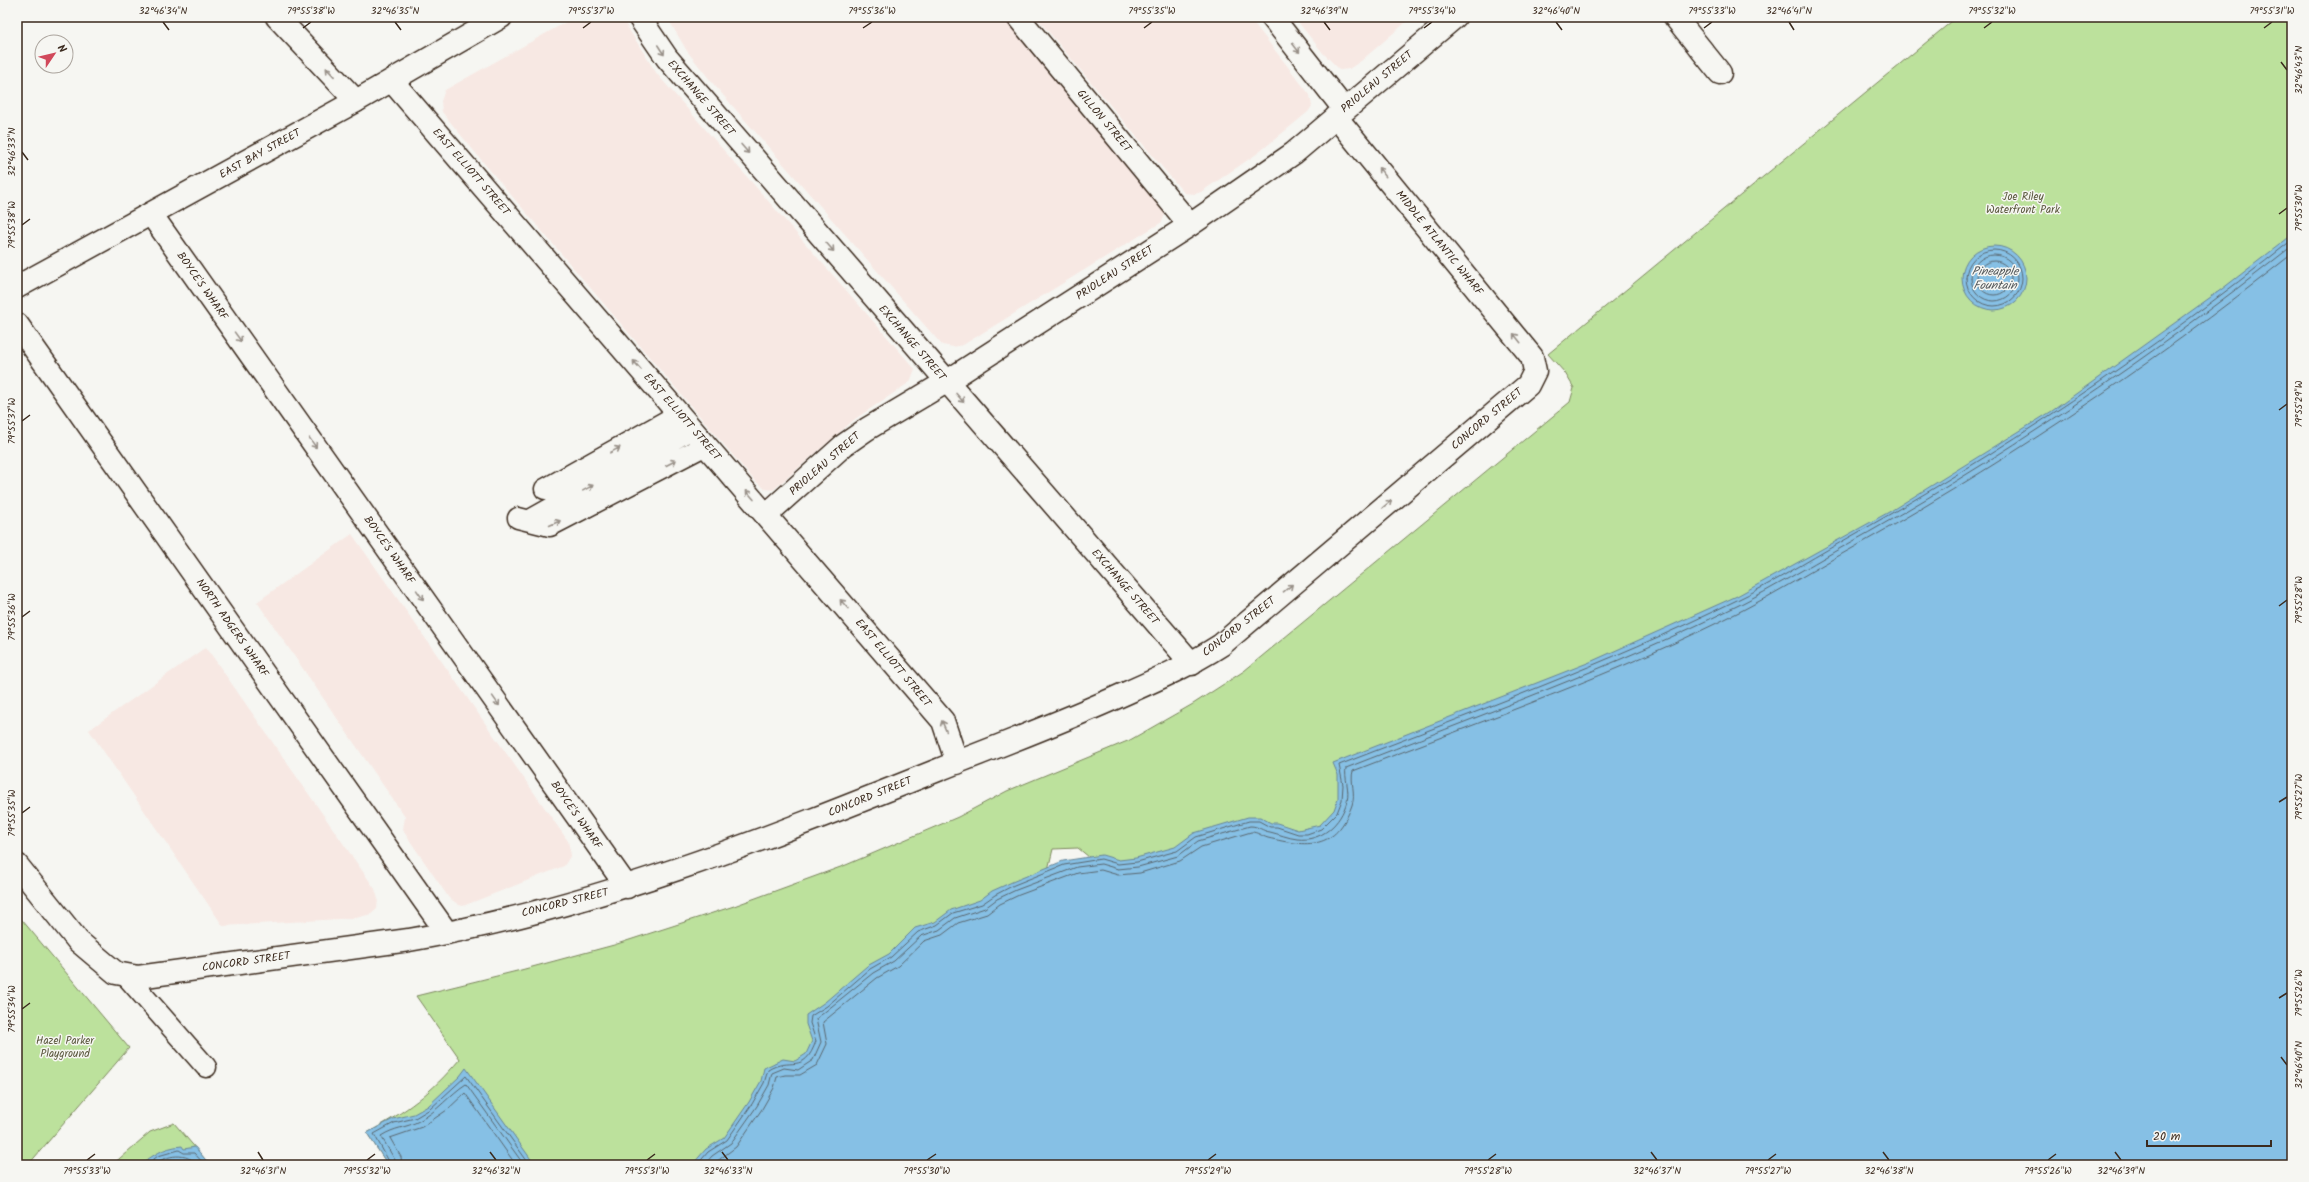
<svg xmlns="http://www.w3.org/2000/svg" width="2309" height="1182" font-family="Kalam,sans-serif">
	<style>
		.built { fill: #f7e8e3 }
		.green { fill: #bce19c; stroke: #7c865d }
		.water { fill: #86c0e5; stroke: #688495 }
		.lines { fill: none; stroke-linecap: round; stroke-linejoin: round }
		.shore { stroke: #59666e; stroke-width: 1 }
		.lane-casing { stroke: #3b2a1e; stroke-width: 23 }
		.street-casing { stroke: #3b2a1e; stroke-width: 25 }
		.secondary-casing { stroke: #3b2a1e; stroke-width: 25 }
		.lane { stroke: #f6f6f2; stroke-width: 20 }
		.street { stroke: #f6f6f2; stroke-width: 22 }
		.secondary { stroke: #f6f6f2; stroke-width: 22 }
		.oneway { stroke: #989088 }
		.ticks { fill: none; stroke: #3b2a1e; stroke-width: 1.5 }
		.labels { text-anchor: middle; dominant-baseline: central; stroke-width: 3; stroke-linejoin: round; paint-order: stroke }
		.street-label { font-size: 11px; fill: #3b2a1e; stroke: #f6f6f2 }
		.park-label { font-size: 11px; fill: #5b583e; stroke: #f6f6f2 }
		.water-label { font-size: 12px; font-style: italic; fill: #52575a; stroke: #f6f6f2 }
		.neatline { fill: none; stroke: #3b2a1e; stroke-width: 1.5 }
		.ticks-label { font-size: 10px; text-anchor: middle; fill: #3b2a1e }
	</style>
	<rect width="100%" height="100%" fill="#f6f6f2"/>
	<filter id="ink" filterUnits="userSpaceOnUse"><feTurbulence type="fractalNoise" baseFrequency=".025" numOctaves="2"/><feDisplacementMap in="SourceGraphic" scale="8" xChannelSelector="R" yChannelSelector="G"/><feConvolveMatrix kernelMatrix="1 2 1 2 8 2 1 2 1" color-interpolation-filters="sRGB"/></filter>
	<g filter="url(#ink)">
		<path class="built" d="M575,17H621L657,74L915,369L910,382L855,419L773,490L765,489L754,480L483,162L442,112L441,101L445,90Z
			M667,17H1006L1165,206V214L1162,222L963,345L953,347L942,345L715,86L687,51Z
			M1036,17H1249L1310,95L1312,106L1308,112L1258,153L1201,192L1195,194L1184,193Z
			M1294,17H1412L1361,61L1349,69L1340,70L1323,53Z
			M352,534L568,841L571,855L564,866L463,906L459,905L449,898L406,835L403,829L405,817L257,602Z
			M206,647L375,889L378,899L377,909L371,914L356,918L223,926L89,730Z"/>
		<path class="green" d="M1957,17H2292V879L1466,849L1095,862L1078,848L1053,849L1046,878L877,1165H388L367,1133C407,1111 430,1094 460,1059L416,996L521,970L614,945L734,906L846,865L958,817L1007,791L1130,740L1193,704L1244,671L1570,402L1574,388L1565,373L1548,354Z
			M17,914L129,1048L28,1165H17Z
			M174,1123L210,1165H112L150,1132Z"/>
		<path class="water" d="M2292,235V1165H692L706,1149L724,1138L749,1102L761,1081L764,1068L783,1059L795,1061L806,1054L812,1041L806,1024V1015L825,1002L867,966L889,954L915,928L935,922L951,910L980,900L992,891L1012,882L1063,861L1102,855L1119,860L1136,858L1175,847L1194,833L1248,817H1260L1271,823H1277L1298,830L1320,825L1334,810L1338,799V775L1333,763L1590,662L1737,596L1889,512L2052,411L2222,289Z
			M1962 278a32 32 0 1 1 64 0a32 32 0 1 1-64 0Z
			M466,1068L535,1165H388L367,1133L393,1119L414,1114L428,1106L460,1076Z
			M182,1146L184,1149L195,1147L210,1165H139C155,1155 161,1148 182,1146Z"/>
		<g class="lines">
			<path class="shore" d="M1966 278a28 28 0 1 1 56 0a28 28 0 1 1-56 0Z
				M1971 278a23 23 0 1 1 46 0a23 23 0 1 1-46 0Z
				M1977 278a17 17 0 1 1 34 0a17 17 0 1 1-34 0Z
				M146,1165L158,1156L179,1150L184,1153H194L205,1165
				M154,1165C167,1154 187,1152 198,1165
				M391,1165L374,1134L394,1123L415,1118L430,1109L466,1076L530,1165
				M396,1165L395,1160L381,1136C395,1127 406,1128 419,1121C438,1111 449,1095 466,1084L524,1165
				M402,1165L401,1157L390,1138L422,1127L447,1110L465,1093L516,1165
				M697,1165L708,1152L727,1140L752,1104L764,1083L768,1070C790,1056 804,1076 816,1041L810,1023L811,1016L827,1006L870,969L891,957L918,932L937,925L953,913L982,904L995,895L1014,885L1064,865L1101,859L1118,864L1137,862L1177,851L1196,837L1249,821H1259L1270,827H1277L1298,834H1307L1321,829L1337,813L1342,800L1343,785L1339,765C1472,713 1607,664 1735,601C1771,584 1806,562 1841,542C1999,454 2150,353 2292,240
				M704,1165L712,1156L731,1143L757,1106L769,1085L772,1073L784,1068L798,1070L813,1060L821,1042L816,1019L873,973L894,961L921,936L939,930L955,918L985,908L997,899L1016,890L1077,867L1101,864L1118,869L1138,867L1178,856L1198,841L1250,826C1259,826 1262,831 1270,832C1279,834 1288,838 1297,839C1321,842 1341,824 1347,801C1350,790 1344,777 1346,768C1478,716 1612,668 1739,605C1773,588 1806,568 1839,549C1998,461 2149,359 2292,246
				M712,1165L736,1147L762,1109L774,1088L777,1077L785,1075H800L817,1065L827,1044L823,1022L877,978L898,966L924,941L942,935L958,923L987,914L1000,904L1019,895L1078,873L1101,870L1118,875L1140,873L1180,861L1201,847L1251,832C1258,832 1261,836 1268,838C1307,847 1336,851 1352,805C1356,794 1350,781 1353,771C1484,720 1618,674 1743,610C1774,594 1803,576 1833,559C1994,470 2147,369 2292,254"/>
			<g class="lane-casing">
				<path id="lane" d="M545,489L679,414
					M518,518L550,526L706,445
					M530,520L692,429
					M127,977L206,1067"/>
			</g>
			<g class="street-casing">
				<path id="street" d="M277,17L356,101
					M639,17L667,58L1192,664
					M1018,17L1190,225
					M1272,17L1344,109
					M1675,17L1720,73
					M392,81L943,721L957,763
					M151,214L627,887
					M17,324L447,933
					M766,515L844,445L867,429L946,382L1190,225L1294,153L1455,17
					M17,865L78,941L116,973L138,977L409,940C601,907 783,832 963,760C1017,739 1071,718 1124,694C1158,679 1190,665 1221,645L1528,385L1535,371L1532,357L1336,117"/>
			</g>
			<g class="secondary-casing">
				<path id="secondary" d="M17,287L356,101L501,17"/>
			</g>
			<use href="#lane" class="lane"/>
			<use href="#street" class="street"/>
			<use href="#secondary" class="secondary"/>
		</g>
		<defs><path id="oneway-shaft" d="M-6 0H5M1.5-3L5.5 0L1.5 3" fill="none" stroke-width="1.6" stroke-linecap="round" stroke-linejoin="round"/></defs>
		<g class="oneway">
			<use href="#oneway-shaft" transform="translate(1296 48) rotate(52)"/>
			<use href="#oneway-shaft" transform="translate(661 50) rotate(57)"/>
			<use href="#oneway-shaft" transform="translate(330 72) rotate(-133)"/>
			<use href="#oneway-shaft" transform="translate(745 149) rotate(49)"/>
			<use href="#oneway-shaft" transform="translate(1382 172) rotate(-129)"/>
			<use href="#oneway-shaft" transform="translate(830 247) rotate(49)"/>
			<use href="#oneway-shaft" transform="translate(238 337) rotate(54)"/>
			<use href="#oneway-shaft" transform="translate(1517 338) rotate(-129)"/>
			<use href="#oneway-shaft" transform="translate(637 365) rotate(-131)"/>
			<use href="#oneway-shaft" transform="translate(960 398) rotate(49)"/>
			<use href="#oneway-shaft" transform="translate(313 443) rotate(55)"/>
			<use href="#oneway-shaft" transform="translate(615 450) rotate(-29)"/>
			<use href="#oneway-shaft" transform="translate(671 463) rotate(-27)"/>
			<use href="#oneway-shaft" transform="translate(588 488) rotate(-29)"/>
			<use href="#oneway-shaft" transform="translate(750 495) rotate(-131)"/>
			<use href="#oneway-shaft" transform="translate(1387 504) rotate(-40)"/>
			<use href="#oneway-shaft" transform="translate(555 523) rotate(-24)"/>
			<use href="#oneway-shaft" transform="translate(1288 588) rotate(-40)"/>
			<use href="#oneway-shaft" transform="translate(420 595) rotate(55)"/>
			<use href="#oneway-shaft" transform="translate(844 604) rotate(-131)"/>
			<use href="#oneway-shaft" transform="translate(496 701) rotate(55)"/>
			<use href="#oneway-shaft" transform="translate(944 726) rotate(-113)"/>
		</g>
	</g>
	<path class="ticks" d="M163,22L169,30M395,22L401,30M1324,22L1330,30M1556,22L1562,30M1789,22L1794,30M303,28L311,22M583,28L591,22M863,28L872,22M1144,28L1152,22M1424,28L1432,22M1704,28L1712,22M1984,28L1992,22M2264,28L2272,22M2281,62L2287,70M22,152L28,160M2279,214L2287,208M22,225L30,219M2279,410L2287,404M22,421L30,415M2279,606L2287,600M22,617L30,611M2279,802L2287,797M22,813L30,807M2279,998L2287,993M22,1009L30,1003M2281,1057L2287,1065M258,1152L263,1160M490,1152L496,1160M722,1152L728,1160M1651,1152L1657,1160M1883,1152L1889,1160M2115,1152L2121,1160M87,1160L95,1154M367,1160L375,1154M647,1160L655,1154M927,1160L936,1154M1208,1160L1216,1154M1488,1160L1496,1154M1768,1160L1776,1154M2048,1160L2056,1154"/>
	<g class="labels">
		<g class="street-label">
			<text transform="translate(1377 82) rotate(-40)">PRIOLEAU STREET</text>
			<text transform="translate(701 98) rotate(49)">EXCHANGE STREET</text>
			<text transform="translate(1104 121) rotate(50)">GILLON STREET</text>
			<text transform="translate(260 154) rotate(-29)">EAST BAY STREET</text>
			<text transform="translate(471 172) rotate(49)">EAST ELLIOTT STREET</text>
			<text transform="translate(1439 243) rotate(51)">MIDDLE ATLANTIC WHARF</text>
			<text transform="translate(1115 273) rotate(-33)">PRIOLEAU STREET</text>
			<text transform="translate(202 286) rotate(55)">BOYCE'S WHARF</text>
			<text transform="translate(912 343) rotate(49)">EXCHANGE STREET</text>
			<text transform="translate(682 417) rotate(49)">EAST ELLIOTT STREET</text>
			<text transform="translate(1487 419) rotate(-40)">CONCORD STREET</text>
			<text transform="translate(825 464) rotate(-41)">PRIOLEAU STREET</text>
			<text transform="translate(389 550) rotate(55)">BOYCE'S WHARF</text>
			<text transform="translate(1125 587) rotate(49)">EXCHANGE STREET</text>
			<text transform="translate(1239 627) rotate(-38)">CONCORD STREET</text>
			<text transform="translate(232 628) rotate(55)">NORTH ADGERS WHARF</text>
			<text transform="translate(893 663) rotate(50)">EAST ELLIOTT STREET</text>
			<text transform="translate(870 797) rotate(-22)">CONCORD STREET</text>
			<text transform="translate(576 815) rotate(55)">BOYCE'S WHARF</text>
			<text transform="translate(565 903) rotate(-14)">CONCORD STREET</text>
			<text transform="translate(246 962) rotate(-8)">CONCORD STREET</text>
		</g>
		<g class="park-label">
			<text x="2023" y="197">Joe Riley<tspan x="2023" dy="13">Waterfront Park</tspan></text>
			<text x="65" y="1041">Hazel Parker<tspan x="65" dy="13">Playground</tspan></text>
		</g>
		<g class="water-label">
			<text x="1995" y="271">Pineapple<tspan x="1995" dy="14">Fountain</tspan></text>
		</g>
	</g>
	<rect width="2309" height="1182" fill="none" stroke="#f6f6f2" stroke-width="44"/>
	<g transform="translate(54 54) rotate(55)"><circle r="19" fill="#f6f6f2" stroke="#aba49d"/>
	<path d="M0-3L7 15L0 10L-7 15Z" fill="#d1495b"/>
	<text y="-6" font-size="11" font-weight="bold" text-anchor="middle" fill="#3b2a1e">N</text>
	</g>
	<path d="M2147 1140v6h124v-6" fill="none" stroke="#3b2a1e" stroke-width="2"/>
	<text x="2153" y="1140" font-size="12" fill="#3b2a1e" stroke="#f6f6f2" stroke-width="3" paint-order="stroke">20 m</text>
	<rect x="22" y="22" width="2265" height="1138" class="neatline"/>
	<g class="ticks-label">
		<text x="163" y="14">32°46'34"N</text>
		<text x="311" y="14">79°55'38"W</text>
		<text x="395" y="14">32°46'35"N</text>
		<text x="591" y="14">79°55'37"W</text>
		<text x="872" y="14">79°55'36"W</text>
		<text x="1152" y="14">79°55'35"W</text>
		<text x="1324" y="14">32°46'39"N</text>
		<text x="1432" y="14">79°55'34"W</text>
		<text x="1556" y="14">32°46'40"N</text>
		<text x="1712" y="14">79°55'33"W</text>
		<text x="1789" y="14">32°46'41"N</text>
		<text x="1992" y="14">79°55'32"W</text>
		<text x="2272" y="14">79°55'31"W</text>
		<text transform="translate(2298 70) rotate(-90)" y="4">32°46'43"N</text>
		<text transform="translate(11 152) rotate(-90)" y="4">32°46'33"N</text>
		<text transform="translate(2298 208) rotate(-90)" y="4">79°55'30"W</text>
		<text transform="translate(11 225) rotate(-90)" y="4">79°55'38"W</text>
		<text transform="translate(2298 404) rotate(-90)" y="4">79°55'29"W</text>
		<text transform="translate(11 421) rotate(-90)" y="4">79°55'37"W</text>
		<text transform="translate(2298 600) rotate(-90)" y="4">79°55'28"W</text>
		<text transform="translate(11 617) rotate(-90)" y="4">79°55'36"W</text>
		<text transform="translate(2298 797) rotate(-90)" y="4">79°55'27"W</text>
		<text transform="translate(11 813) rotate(-90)" y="4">79°55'35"W</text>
		<text transform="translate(2298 993) rotate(-90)" y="4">79°55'26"W</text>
		<text transform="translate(11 1009) rotate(-90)" y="4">79°55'34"W</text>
		<text transform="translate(2298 1065) rotate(-90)" y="4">32°46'40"N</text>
		<text x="87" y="1174">79°55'33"W</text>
		<text x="263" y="1174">32°46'31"N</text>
		<text x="367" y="1174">79°55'32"W</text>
		<text x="496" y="1174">32°46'32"N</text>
		<text x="647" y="1174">79°55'31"W</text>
		<text x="728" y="1174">32°46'33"N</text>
		<text x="927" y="1174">79°55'30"W</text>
		<text x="1208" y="1174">79°55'29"W</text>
		<text x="1488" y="1174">79°55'28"W</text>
		<text x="1657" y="1174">32°46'37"N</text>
		<text x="1768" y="1174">79°55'27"W</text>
		<text x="1889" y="1174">32°46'38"N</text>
		<text x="2048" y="1174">79°55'26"W</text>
		<text x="2121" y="1174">32°46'39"N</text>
	</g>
</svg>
